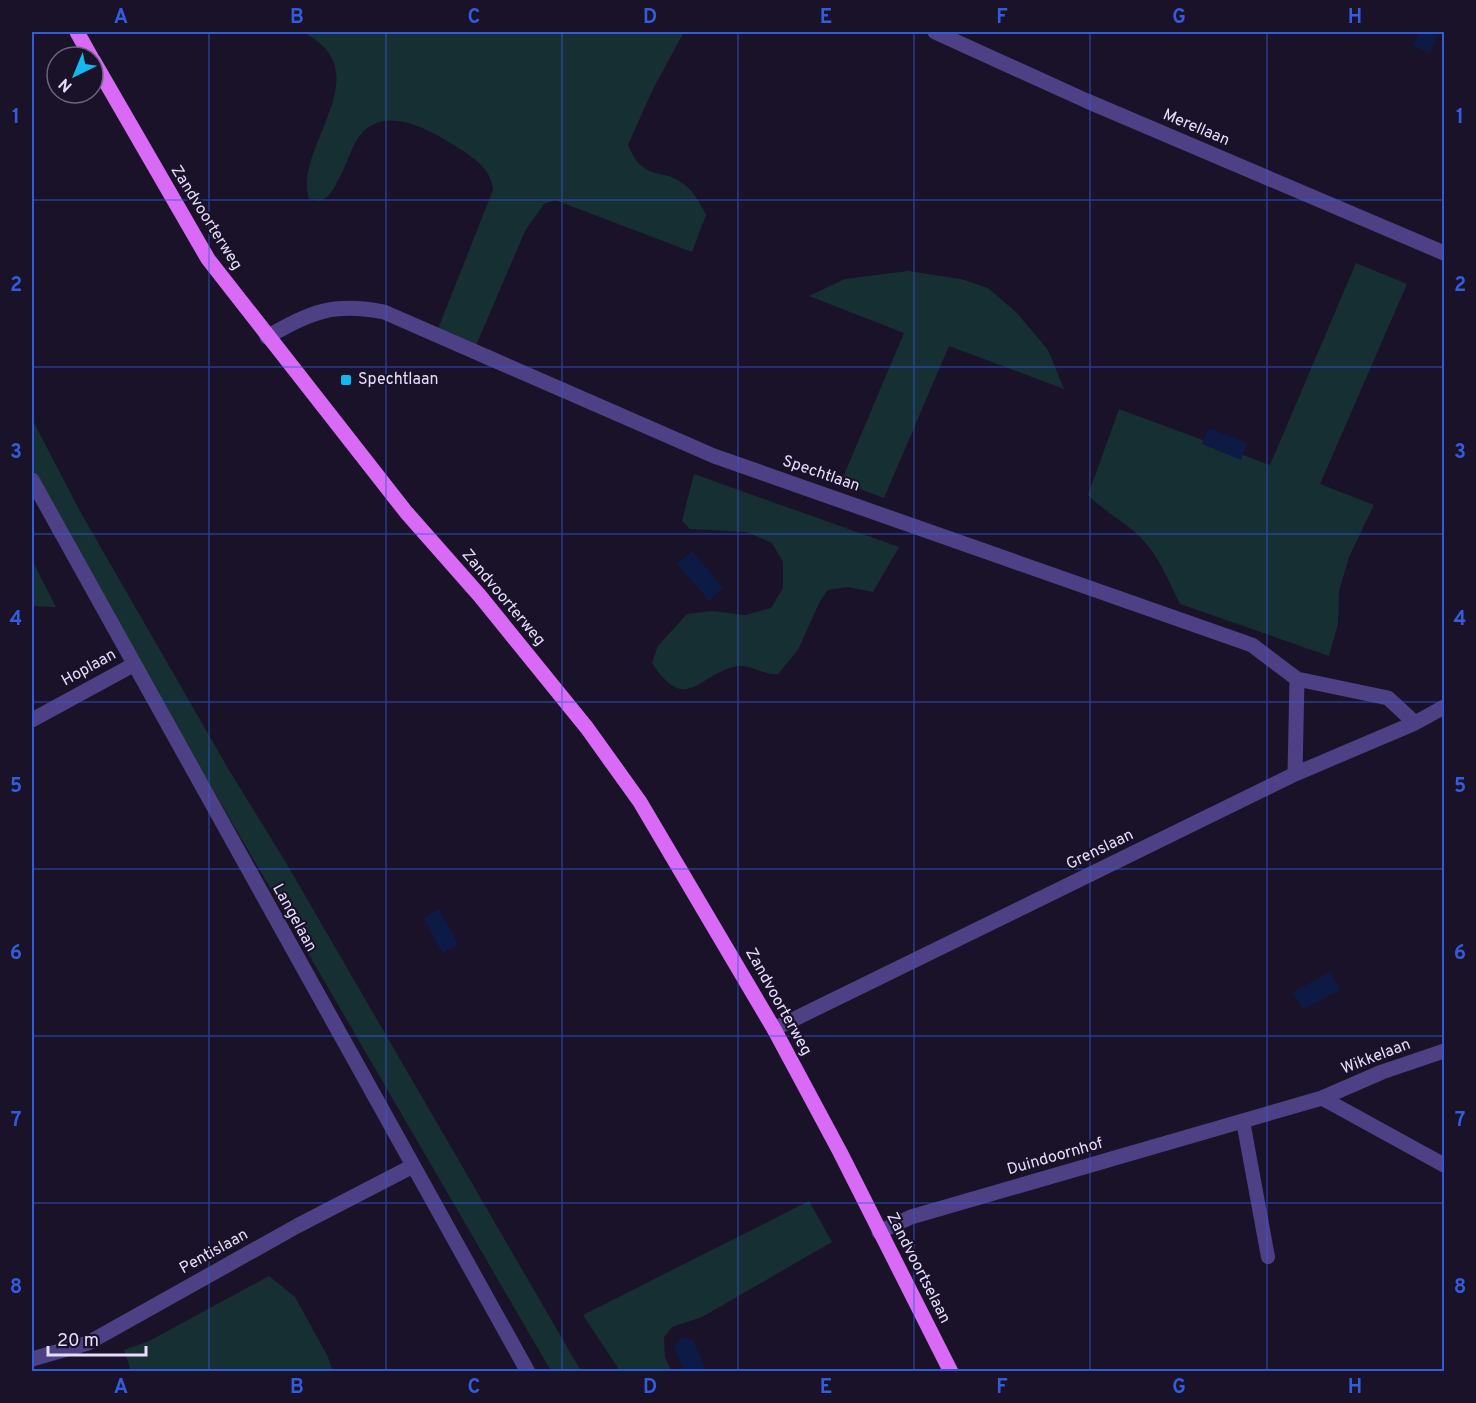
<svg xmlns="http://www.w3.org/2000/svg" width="1476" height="1403" font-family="Overpass,sans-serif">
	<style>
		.green { fill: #162f33 }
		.water { fill: #0e1a46 }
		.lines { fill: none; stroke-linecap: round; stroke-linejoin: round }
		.lane { stroke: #4e4085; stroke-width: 14 }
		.street { stroke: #4e4085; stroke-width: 15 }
		.primary { stroke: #d86af6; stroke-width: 15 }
		.grid { fill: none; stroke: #315cdc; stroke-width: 1.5; stroke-opacity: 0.55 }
		.poi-dot { fill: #14b8f1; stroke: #1a1229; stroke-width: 2 }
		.labels { text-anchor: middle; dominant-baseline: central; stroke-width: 4.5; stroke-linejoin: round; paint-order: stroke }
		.street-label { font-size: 16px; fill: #e6ddfd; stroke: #1a1229 }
		.poi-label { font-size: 16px; fill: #e6ddfd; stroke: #1a1229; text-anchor: start }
		.neatline { fill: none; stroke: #315cdc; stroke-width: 2 }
		.grid-label { font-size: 20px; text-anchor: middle; font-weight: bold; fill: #315cdc }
	</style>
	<rect width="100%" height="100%" fill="#1a1229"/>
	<path class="green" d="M302,32H684L653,89L628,145C644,183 659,166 684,184C694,192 700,203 706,215L692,252L555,200L544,204L525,231L475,348L436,334L493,190C491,170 477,160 460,149C430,130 379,99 355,143C349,154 346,166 340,177C334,187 331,197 320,201L309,199C292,147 384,71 302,32Z
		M1356,263L1407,284L1320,484L1374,505L1349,557L1339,591L1338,624L1329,656L1180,604C1168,579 1157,552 1136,533C1120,519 1104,511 1088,495L1119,409L1270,465Z
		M908,271L961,279L988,288L1017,313L1048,350L1064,389L949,346L884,498L841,482L904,333L809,296L845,279Z
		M32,419L81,513L229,770L285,861L581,1371H551L155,690L32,467Z
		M694,474L899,547L873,592L848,587L828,590L820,601L798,650L778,674C763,676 750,662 733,667C696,678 685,713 652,663L658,646L687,614L712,611L745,615L771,608L783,588V562L772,543L747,532L690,529L682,521Z
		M32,560L34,564L56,607L32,606Z
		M809,1201L832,1242L702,1317L672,1327L664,1337L665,1357L671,1371H620L583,1315Z
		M269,1276L295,1297L327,1355L333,1371H131L124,1350L149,1341Z"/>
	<path class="water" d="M1419,32H1439L1430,53L1413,46Z
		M1209,428L1247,443L1241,460L1202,444Z
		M692,551L723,588L709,601L677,563Z
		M439,909L458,944L442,953L424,918Z
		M1330,972L1340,990L1303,1010L1293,992Z
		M681,1338L693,1340L706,1371H684L674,1348Z"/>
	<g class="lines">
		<path class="lane" d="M1243,1121L1268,1257"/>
		<path class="street" d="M935,32L1087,101L1444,253
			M267,337C311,312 333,302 384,312L714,456L1252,645L1297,679L1388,698L1415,723
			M32,480L528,1372
			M32,720L133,665
			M1295,774L1297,679
			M774,1029L1295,774L1415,723L1444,707
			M1322,1098L1444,1165
			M879,1232L911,1217L1322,1098L1382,1072L1444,1051
			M32,1359L88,1343L297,1226L411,1167"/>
		<path class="primary" d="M77,32L91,57
			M93,60L208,259L406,512L480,596L587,728L640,802L774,1029L840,1152L951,1372"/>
	</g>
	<path class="grid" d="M209,32V1372M386,32V1372M562,32V1372M738,32V1372M914,32V1372M1090,32V1372M1267,32V1372M32,200H1444M32,367H1444M32,534H1444M32,702H1444M32,869H1444M32,1036H1444M32,1203H1444"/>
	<rect class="poi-dot" x="340" y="374" width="12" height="12" rx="3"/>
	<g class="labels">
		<g class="street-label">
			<text transform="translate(1196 128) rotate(23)">Merellaan</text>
			<text transform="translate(206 218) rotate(58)">Zandvoorterweg</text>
			<text transform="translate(821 474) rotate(19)">Spechtlaan</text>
			<text transform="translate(503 598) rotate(50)">Zandvoorterweg</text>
			<text transform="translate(89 668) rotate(-29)">Hoplaan</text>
			<text transform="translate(1100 850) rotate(-26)">Grenslaan</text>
			<text transform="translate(294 918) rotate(61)">Langelaan</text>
			<text transform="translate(778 1002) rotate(61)">Zandvoorterweg</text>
			<text transform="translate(1376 1057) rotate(-21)">Wikkelaan</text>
			<text transform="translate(1055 1157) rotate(-16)">Duindoornhof</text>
			<text transform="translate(214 1252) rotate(-29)">Pentislaan</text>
			<text transform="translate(918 1268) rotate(63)">Zandvoortselaan</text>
		</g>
		<g class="poi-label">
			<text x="358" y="380">Spechtlaan</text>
		</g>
	</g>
	<rect width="1476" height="1403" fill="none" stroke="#1a1229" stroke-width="66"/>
	<g transform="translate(75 75) rotate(223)"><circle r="28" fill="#1a1229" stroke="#6c637e" stroke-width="1.5"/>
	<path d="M0-4.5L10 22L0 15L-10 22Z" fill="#14b8f1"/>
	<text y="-9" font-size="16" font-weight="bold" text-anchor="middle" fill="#e6ddfd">N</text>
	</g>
	<path d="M48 1346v9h98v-9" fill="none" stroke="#e6ddfd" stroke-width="3"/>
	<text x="57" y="1346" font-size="18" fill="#e6ddfd" stroke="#1a1229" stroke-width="4.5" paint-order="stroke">20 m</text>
	<rect x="33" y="33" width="1410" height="1337" class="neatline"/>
	<g class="grid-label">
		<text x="121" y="23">A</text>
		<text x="297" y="23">B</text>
		<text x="474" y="23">C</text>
		<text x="650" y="23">D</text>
		<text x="826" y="23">E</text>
		<text x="1002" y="23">F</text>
		<text x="1179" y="23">G</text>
		<text x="1355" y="23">H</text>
		<text x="16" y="123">1</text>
		<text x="1460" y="123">1</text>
		<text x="16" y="291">2</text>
		<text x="1460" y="291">2</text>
		<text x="16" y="458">3</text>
		<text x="1460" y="458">3</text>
		<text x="16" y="625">4</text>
		<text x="1460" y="625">4</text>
		<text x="16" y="792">5</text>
		<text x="1460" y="792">5</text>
		<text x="16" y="959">6</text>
		<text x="1460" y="959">6</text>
		<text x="16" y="1126">7</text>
		<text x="1460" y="1126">7</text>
		<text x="16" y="1293">8</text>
		<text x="1460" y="1293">8</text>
		<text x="121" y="1393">A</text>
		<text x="297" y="1393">B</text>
		<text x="474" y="1393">C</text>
		<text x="650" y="1393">D</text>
		<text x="826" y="1393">E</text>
		<text x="1002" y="1393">F</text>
		<text x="1179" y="1393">G</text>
		<text x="1355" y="1393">H</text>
	</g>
</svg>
